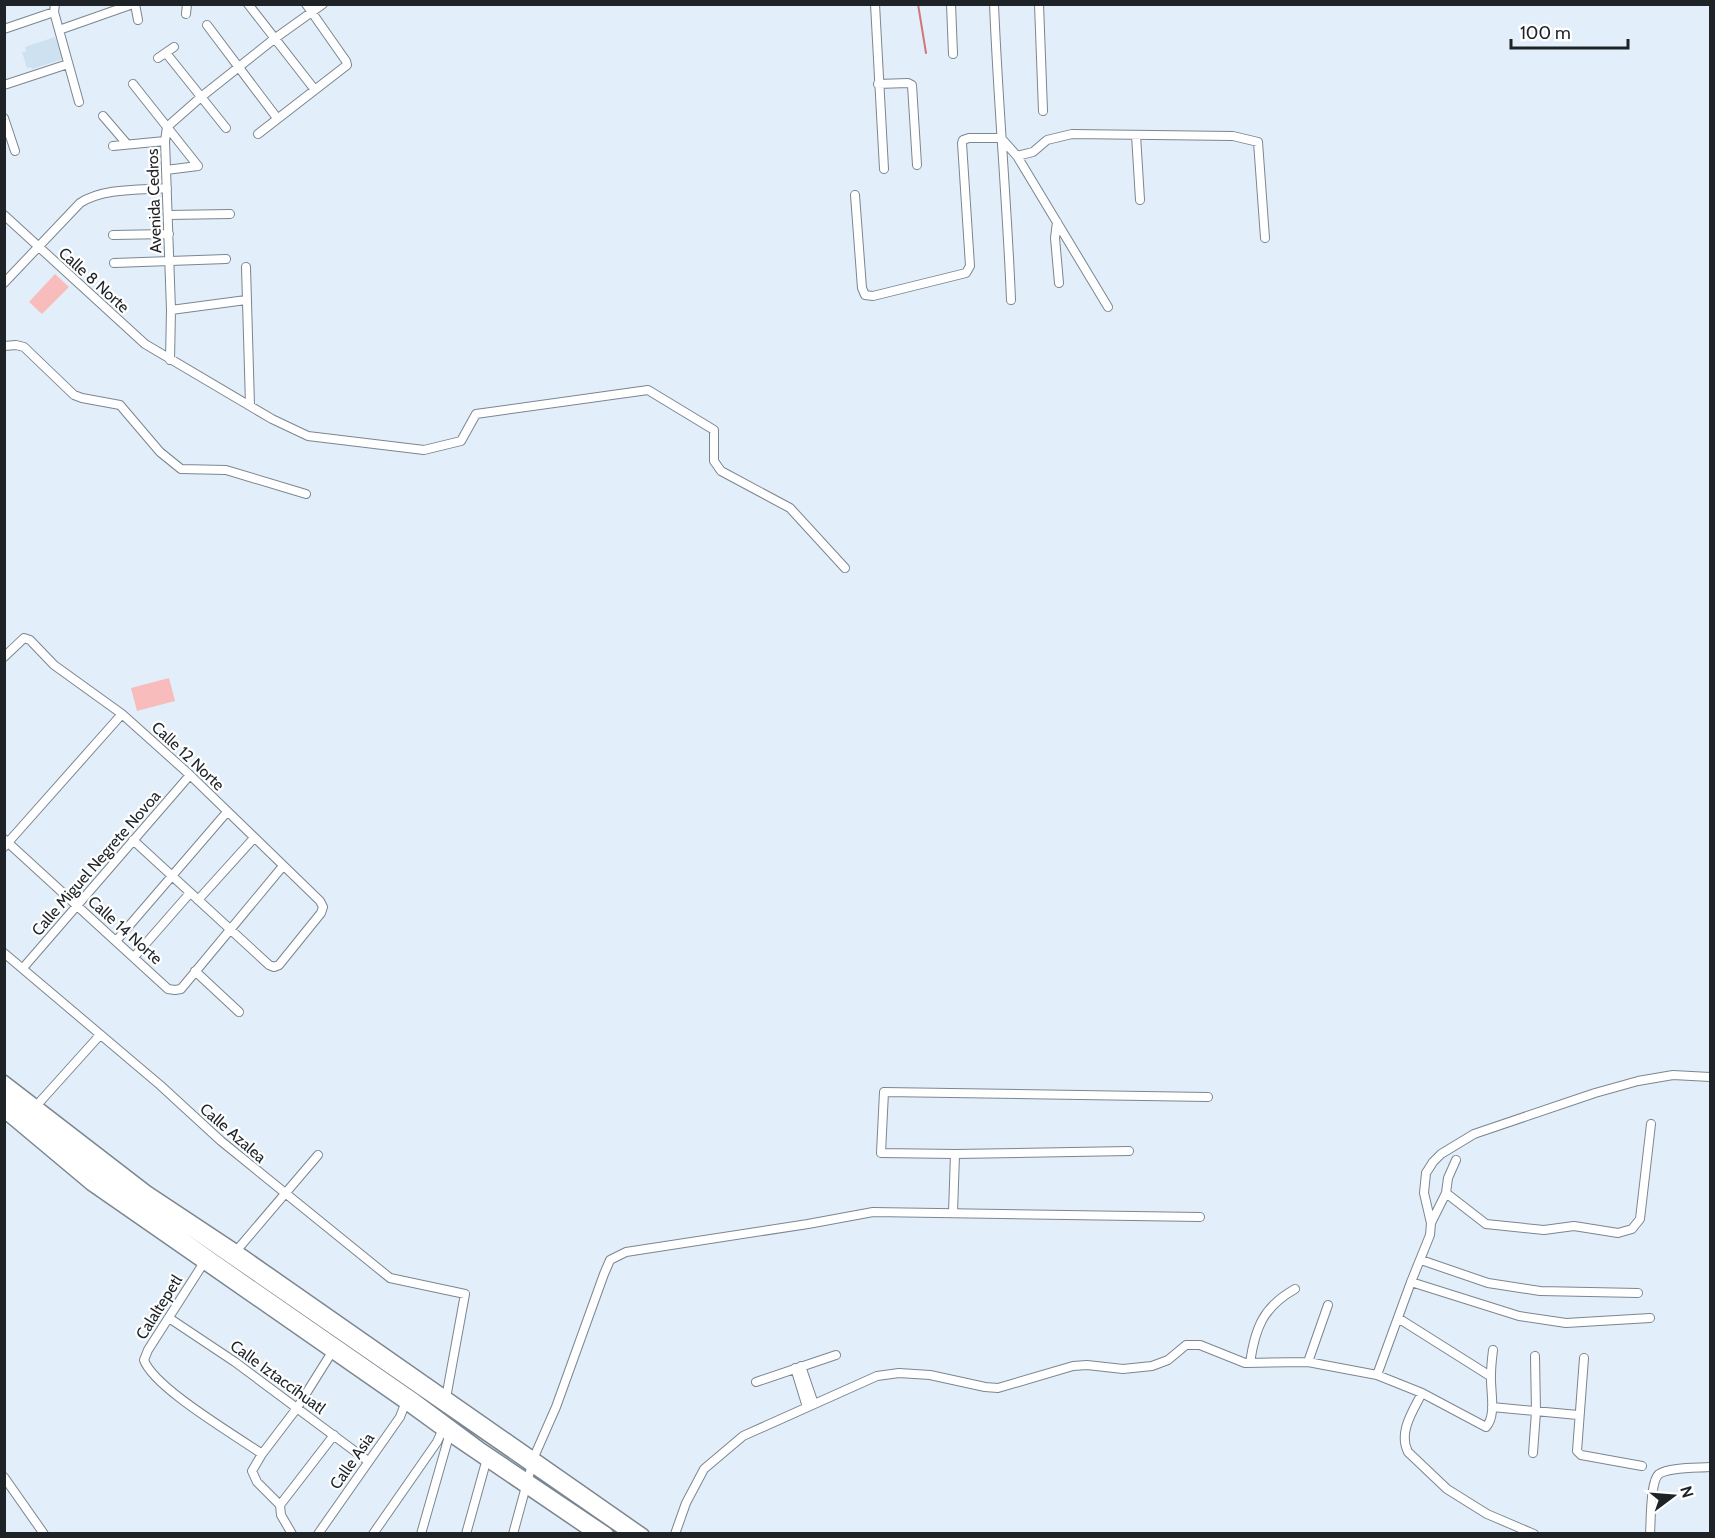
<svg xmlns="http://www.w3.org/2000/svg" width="1715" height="1538" font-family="Cabin,sans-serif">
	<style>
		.built { fill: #cee1f0 }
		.green { fill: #f9bcbc }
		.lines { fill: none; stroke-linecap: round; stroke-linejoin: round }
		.stream { stroke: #d27779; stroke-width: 2 }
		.minor-casing { stroke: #7b8690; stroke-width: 10 }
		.tertiary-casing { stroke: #7b8690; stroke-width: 12 }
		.primary-casing { stroke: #7b8690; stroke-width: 15 }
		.minor { stroke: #fff; stroke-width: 8 }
		.tertiary { stroke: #fff; stroke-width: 9 }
		.primary { stroke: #fff; stroke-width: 12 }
		.labels { text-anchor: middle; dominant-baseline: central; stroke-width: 4.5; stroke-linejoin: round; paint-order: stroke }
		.street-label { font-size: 16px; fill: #1e2327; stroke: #fff }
	</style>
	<rect width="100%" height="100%" fill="#e2eef9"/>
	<path class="built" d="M55,37L63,59L32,69L31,67L27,68L22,52L26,51L25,47Z"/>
	<path class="green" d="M55,274L69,287L42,314L29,302Z
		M169,678L175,701L137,711L131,688Z"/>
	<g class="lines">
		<path class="stream" d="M918,4L926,53"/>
		<g class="minor-casing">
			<path id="minor" d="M55,4L54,12L79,102
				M135,4L138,20
				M248,4L315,90
				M875,4L884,169
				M951,4L953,54
				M994,4C998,103 1007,201 1011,300
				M1039,4L1043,111
				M186,14L187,4
				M207,25L277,118
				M4,29L54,12
				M59,30L133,4
				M166,53L226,128
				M158,58L174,47
				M133,84L198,166
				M878,84L908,83L912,85L917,165
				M4,85L68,64
				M103,116L127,144
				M4,118L15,151
				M258,134L347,65L346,61L306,4
				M1136,135L1140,200
				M113,146L165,141
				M1017,156L1033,152L1047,140L1072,134L1233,136L1258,142L1265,238
				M166,170L198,166
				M855,195L862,288L865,295L873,296L966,273L970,266L962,143L963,140L969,138H1001L1017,156L1108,307
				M4,215L145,344L272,419L308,436L424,450L461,441L476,414L648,390L714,430V461L721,471L790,508L845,568
				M168,215L230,214
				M1057,222L1055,238L1059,283
				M113,235L169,234
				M114,263L226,259
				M246,267L250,405
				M4,283L80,203C103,188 139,190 167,188
				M171,310L246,300
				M4,346L16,345L24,347L74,395L82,398L120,405L160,452L181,469L226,470L306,494
				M170,360L171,310L165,141L167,127L201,97L274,39L323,4
				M4,657L24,638L30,640L54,665L122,714L190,775L320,901L323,907L321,913L279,965L274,967L269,965L133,840
				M4,839L168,989L175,990L181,989L283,866
				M4,847L122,714
				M198,900L254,838
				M116,941L227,812
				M4,953L160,1085L221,1141L390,1278L465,1294L446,1398
				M134,957L190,893
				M23,968L190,775
				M195,971L239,1012
				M37,1105L100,1035
				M1129,1151L955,1154L881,1153L884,1092L1208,1097
				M1446,1193L1486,1224L1544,1230L1574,1226L1618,1233L1632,1229L1640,1219L1651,1124
				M953,1213L955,1154
				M1431,1223L1446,1193L1448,1178L1456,1160
				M237,1250L318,1155
				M1421,1260L1488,1283L1540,1291L1638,1293
				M203,1264L148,1350L144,1360C154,1388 235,1435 262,1454
				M1411,1282L1519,1316L1566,1323L1650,1318
				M169,1318L235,1362L368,1461
				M1398,1318L1490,1376
				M1584,1358L1577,1451L1581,1455L1642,1466
				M1308,1362L1328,1305
				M1250,1363C1255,1328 1263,1307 1295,1289
				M801,1366L814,1404
				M795,1368L807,1407
				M1377,1375L1411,1282L1430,1235L1431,1223L1424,1193L1426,1173L1433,1162L1441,1154L1474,1134L1595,1093L1638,1081L1673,1075L1710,1077
				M756,1382L836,1355
				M1422,1393C1413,1411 1398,1432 1408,1452L1447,1489L1487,1514L1534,1534
				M1492,1407L1578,1415
				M1533,1453L1536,1412L1535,1356
				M4,1477L44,1534
				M280,1505L334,1435
				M292,1534L281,1515L280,1505L257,1482L252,1471L262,1454L297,1408L332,1352
				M318,1534L400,1417L405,1404
				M373,1534L437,1442L442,1431
				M421,1534L449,1436
				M466,1534L486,1462
				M513,1534L534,1457L556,1407L604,1274L610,1260L626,1252L808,1224L873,1212L1200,1217
				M675,1534L686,1503L704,1469L743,1436L877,1376L899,1373L930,1375L985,1387L998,1388L1073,1366L1087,1365L1123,1369L1152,1366L1168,1360L1186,1345H1200L1245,1363L1308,1362L1377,1375L1422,1393L1486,1427C1497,1415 1490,1390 1491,1375C1491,1367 1492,1358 1493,1350
				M1650,1534C1651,1522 1650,1481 1659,1474C1669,1467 1698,1468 1710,1467"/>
		</g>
		<g class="tertiary-casing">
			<path id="tertiary" d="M4,1080L148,1191L237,1250L644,1534
				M4,1113L90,1185L405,1404L449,1436L593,1534"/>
		</g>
		<g class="primary-casing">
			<path id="primary" d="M4,1091L128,1186L631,1534
				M4,1104L99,1179L210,1258L416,1401L482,1450L607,1534"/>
		</g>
		<use href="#minor" class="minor"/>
		<use href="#tertiary" class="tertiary"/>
		<use href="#primary" class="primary"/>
	</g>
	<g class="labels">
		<g class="street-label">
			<text transform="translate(154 201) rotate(-92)">Avenida Cedros</text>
			<text transform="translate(94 280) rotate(42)">Calle 8 Norte</text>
			<text transform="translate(188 756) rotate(43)">Calle 12 Norte</text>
			<text transform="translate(96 863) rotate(-49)">Calle Miguel Negrete Novoa</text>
			<text transform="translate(125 930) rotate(42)">Calle 14 Norte</text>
			<text transform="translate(233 1133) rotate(41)">Calle Azalea</text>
			<text transform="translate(159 1307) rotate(-58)">Calaltepetl</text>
			<text transform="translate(278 1377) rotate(36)">Calle Iztaccíhuatl</text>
			<text transform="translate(352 1461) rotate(-55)">Calle Asia</text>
		</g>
	</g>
	<rect width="1715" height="1538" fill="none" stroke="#1e2327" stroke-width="12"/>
	<g transform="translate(1673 1496) rotate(74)" stroke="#ffffff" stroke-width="4.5" paint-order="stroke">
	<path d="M0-4.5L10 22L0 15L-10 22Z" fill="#1e2327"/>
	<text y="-9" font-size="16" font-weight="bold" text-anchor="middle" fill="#1e2327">N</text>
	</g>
	<path d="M1511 39v9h117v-9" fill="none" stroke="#1e2327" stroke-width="3"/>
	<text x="1520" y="39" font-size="18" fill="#1e2327" stroke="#ffffff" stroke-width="4.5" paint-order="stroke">100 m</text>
</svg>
